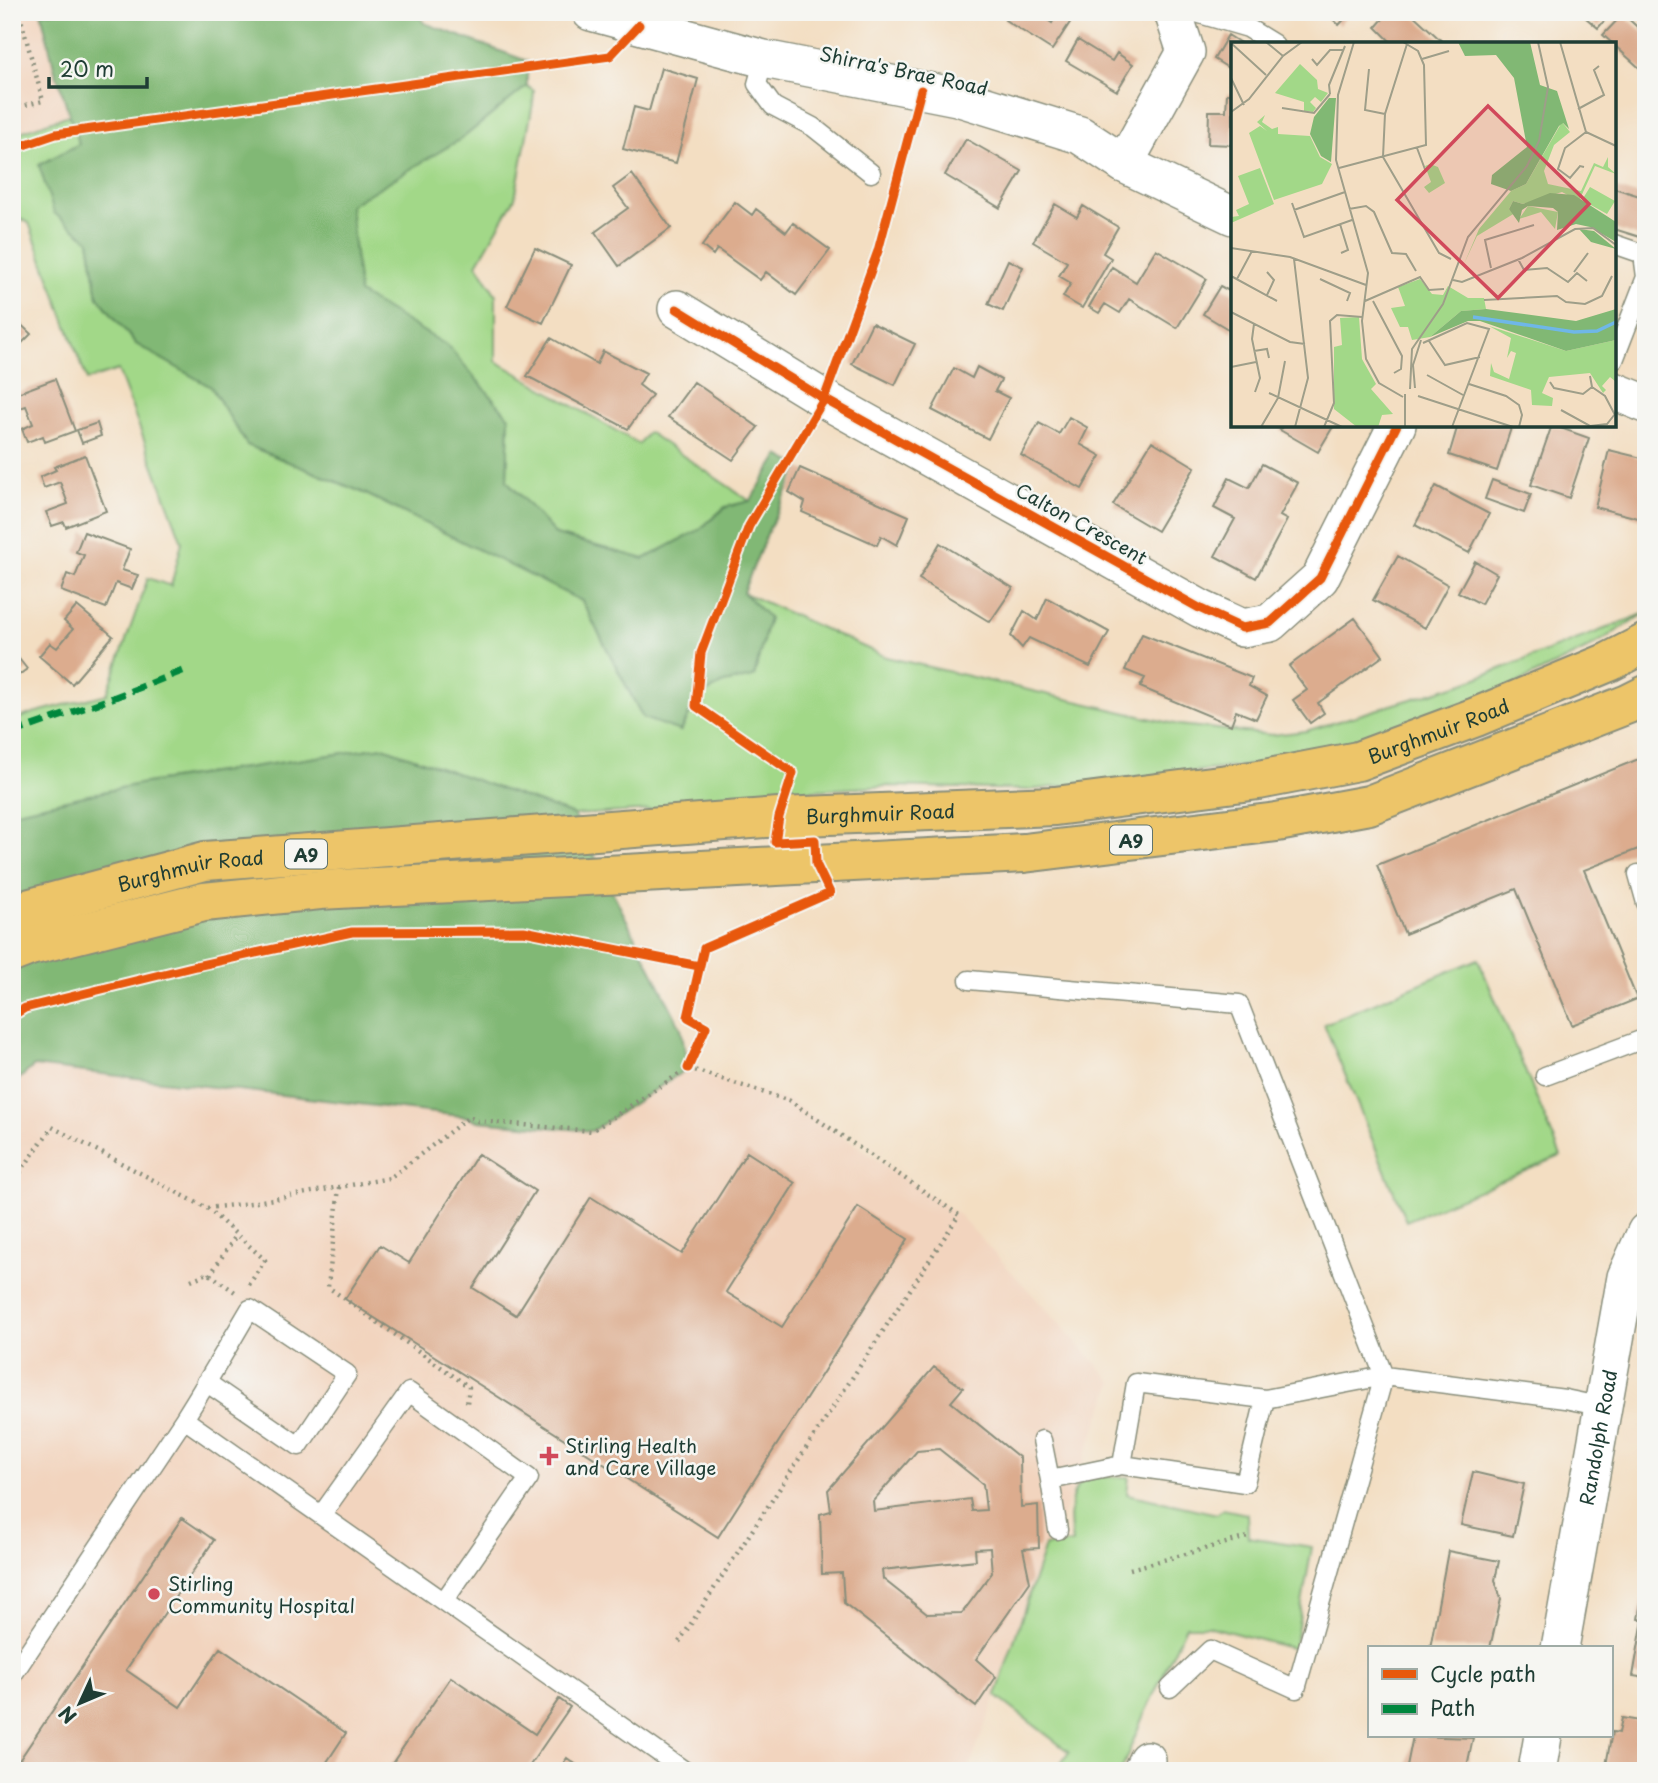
<svg xmlns="http://www.w3.org/2000/svg" width="1658" height="1783" font-family="'Playpen Sans',sans-serif">
	<style>
		.built { fill: #f2d4be }
		.green { fill: #a2d888; stroke: #608a5e; stroke-width: 2 }
		.forest { fill: #81b874; stroke: #507a54; stroke-width: 2 }
		.building { fill: #dcac8e; fill-rule: evenodd }
		.lines { fill: none; stroke-linecap: round; stroke-linejoin: round }
		.lane-casing { stroke: #898e7b; stroke-width: 21 }
		.street-casing { stroke: #898e7b; stroke-width: 40 }
		.primary-casing { stroke: #898e7b; stroke-width: 42 }
		.path { stroke: #898e7b; stroke-width: 4.5; stroke-dasharray: 2 5; stroke-linecap: butt }
		.lane { stroke: #fff; stroke-width: 18 }
		.street { stroke: #fff; stroke-width: 37 }
		.primary { stroke: #edc569; stroke-width: 38 }
		.quiet { stroke: #00873e; stroke-width: 7; stroke-dasharray: 14 7; stroke-linecap: butt }
		.cycleway-casing { stroke: #f6f6f2; stroke-width: 13 }
		.cycleway { stroke: #e8590c; stroke-width: 9 }
		.poi-dot { fill: #d1495b; stroke: #f6f6f2; stroke-width: 2.5 }
		.labels { text-anchor: middle; dominant-baseline: central; stroke-width: 5; stroke-linejoin: round; paint-order: stroke }
		.shield { fill: #f6f6f2; stroke: #60746d; stroke-width: 2 }
		.shield-label { font-size: 18px; font-weight: bold; fill: #1f3d34 }
		.street-label { font-size: 19px; fill: #1f3d34; stroke: #f6f6f2 }
		.poi-label { font-size: 19px; fill: #1f3d34; stroke: #f6f6f2; text-anchor: start }
		.inset-river { fill: none; stroke: #6fb7e7; stroke-width: 3.5 }
		.inset-road { fill: none; stroke: #9e9e89; stroke-width: 2 }
		.view { fill: #d1495b; fill-opacity: 0.15; stroke: #d1495b; stroke-width: 3.5 }
		.inset-edge { fill: none; stroke: #1f3d34; stroke-width: 3.5 }
	</style>
	<rect width="100%" height="100%" fill="#f6f6f2"/>
	<filter id="ink" filterUnits="userSpaceOnUse"><feTurbulence type="fractalNoise" baseFrequency=".0143" numOctaves="2"/><feDisplacementMap in="SourceGraphic" scale="14" xChannelSelector="R" yChannelSelector="G"/><feConvolveMatrix kernelMatrix="1 2 1 2 8 2 1 2 1" color-interpolation-filters="sRGB"/></filter>
	<filter id="wash" filterUnits="userSpaceOnUse"><feTurbulence type="fractalNoise" baseFrequency=".00686" numOctaves="4" result="noise"/><feDisplacementMap in="SourceGraphic" scale="28" xChannelSelector="R" yChannelSelector="G"/><feGaussianBlur stdDeviation="1.57" result="paint"/><feColorMatrix in="noise" values="0 0 0 0 0 0 0 0 0 0 0 0 0 0 0 0 0 1.4 0 .05"/><feComposite in="paint" operator="in"/></filter>
	<g filter="url(#wash)">
		<rect width="100%" height="100%" fill="#f3dec2"/>
		<path class="built" d="M12,12H42L69,115L12,135Z
			M33,1066L469,1117L478,1121L592,1131L688,1068L790,1101L959,1215L1113,1382L968,1771H12V1086Z"/>
		<path class="green" d="M527,86L534,91L533,103L515,198L477,264L496,295V361L639,444L648,432L750,501L725,507L699,530L644,559L555,535L507,481L509,417L447,346L359,293L350,205L464,137Z
			M69,115L80,144L55,213L89,240L98,297L136,344L211,387L247,445L364,493L582,601L643,718L681,731L699,697L724,683L754,676L742,592L886,657L1179,725L1272,735L1306,731L1464,683L1646,613L1587,649L1491,696L1434,718L1280,762L1028,790L890,786L763,793L719,806L574,815L383,747L139,784L12,812V721L33,713L107,694L148,578L171,586L182,542L118,370L87,380L29,223L12,214V135Z
			M1478,959L1561,1156L1406,1221L1324,1024Z
			M1129,1477L1127,1494L1217,1514L1223,1509L1247,1514L1248,1537L1312,1547L1294,1649L1208,1626H1186L1142,1719L1121,1771H1056L1069,1752L996,1696L1045,1546L1072,1543C1070,1524 1065,1486 1089,1478C1100,1475 1117,1477 1129,1477Z"/>
		<path class="forest" d="M41,12H417L424,23L527,61V86L464,137L350,205L359,293L448,346L509,417L507,481L556,535L644,559L699,530L726,507L750,501L779,455L799,466L769,529L743,592L769,618L754,677L724,683L699,697L680,731L643,718L582,601L364,493L247,445L211,387L136,344L98,297L89,240L54,213L39,165L79,144L54,67Z
			M383,747L574,815L681,1028L688,1068L592,1131L478,1121L469,1117L34,1066L12,1085V812L139,784Z"/>
		<g id="blocks">
			<path class="building" d="M1010,12H1036L1052,23L1058,12L1071,21L1052,50L1005,20Z
				M1325,12H1351L1339,25Z
				M1389,12H1410L1445,44H1393L1376,27Z
				M1579,12H1612L1598,28Z
				M1623,14L1646,35L1644,72L1603,35Z
				M1228,35L1242,44H1233V71L1214,59Z
				M1078,40L1112,61L1117,53L1133,64L1117,91L1066,61Z
				M661,68L698,79L676,163L623,149L634,107L649,111Z
				M1227,94H1233V145L1208,144L1209,111H1226Z
				M966,139L1022,171L1000,208L945,175Z
				M632,174L671,228L619,266L595,232L628,208L613,188Z
				M1614,188L1646,198V239L1614,229Z
				M735,202L752,215L756,209L786,232L793,223L830,250L796,295L766,272L760,280L717,249L713,255L702,246Z
				M1055,204L1077,217L1083,206L1118,227L1103,253L1111,258L1082,308L1063,297L1071,283L1059,276L1067,262L1033,242Z
				M535,248L571,265L543,323L507,306Z
				M1156,249L1207,279L1177,328L1129,299L1120,313L1105,304L1099,313L1089,307L1112,267L1136,282Z
				M1008,260L1023,267L1003,311L988,304Z
				M1220,286L1233,293V332L1203,314Z
				M12,316L31,334L12,353Z
				M872,323L915,344L895,385L852,364Z
				M551,338L597,364L603,351L646,373L639,385L652,395L628,429L527,376Z
				M977,367L1001,380L995,391L1009,398L988,439L932,410L954,368L972,378Z
				M55,379L75,431L45,442L43,436L27,442L22,429L33,424L26,406L14,410L12,395Z
				M694,382L758,427L733,460L668,417Z
				M1069,417L1088,428L1080,444L1101,456L1082,489L1021,455L1039,423L1059,434Z
				M97,423L101,436L82,443L77,430Z
				M1283,425H1334L1318,452L1280,430Z
				M1458,425H1512L1497,471L1449,455Z
				M1552,425L1589,438L1569,498L1531,485Z
				M1152,441L1195,467L1157,531L1113,505Z
				M1609,450L1646,459V520L1595,507Z
				M85,455L106,511L66,527L64,522L52,526L46,512L68,504L60,482L44,488L40,477L56,470L54,467Z
				M1262,464L1298,483L1280,516L1287,520L1256,578L1215,556L1235,519L1214,508L1229,478L1249,488Z
				M800,468L909,516L897,545L881,536L877,545L802,512L805,502L789,492Z
				M1492,480L1531,494L1524,513L1485,499Z
				M1436,486L1489,514L1469,553L1415,525Z
				M84,532L130,549L122,570L138,575L132,589L116,583L106,608L61,591L67,574L75,577L84,555L76,552Z
				M940,543L1013,588L990,622L919,579Z
				M1398,556L1448,585L1425,628L1373,600Z
				M1475,561L1497,574L1481,604L1458,592Z
				M1047,598L1109,632L1090,667L1029,638L1022,648L1011,636L1024,611L1037,620Z
				M77,606L113,636L72,684L39,656L50,643L57,648L73,629L64,621Z
				M1355,618L1383,656L1318,703L1324,713L1310,723L1293,700L1307,690L1289,666Z
				M1142,634L1252,678L1249,686L1267,696L1256,719L1236,711L1231,725L1140,687L1145,678L1125,670Z
				M12,650L27,669L12,680Z
				M1646,756V846L1584,870L1637,999L1572,1025L1516,889L1405,934L1377,865Z
				M747,1152L795,1183L726,1292L782,1327L858,1207L908,1239L718,1537L345,1299L380,1245L409,1263L478,1154L535,1191L473,1288L516,1315L591,1197L682,1254Z
				M934,1367L963,1388L951,1402L1020,1458L1021,1507L1038,1505L1039,1548L1023,1549L1030,1582L976,1659L996,1677L976,1707L844,1603L842,1573L822,1574L820,1514L831,1511L828,1490ZM939,1449L983,1484L986,1510L972,1511L970,1499L874,1511L873,1501L917,1451ZM990,1548L992,1573L962,1613L927,1614L883,1579L882,1570L976,1560L975,1549Z
				M1473,1472L1524,1484L1513,1536L1461,1525Z
				M182,1518L214,1540L126,1670L180,1707L220,1648L346,1733L321,1771H12Z
				M1448,1551L1499,1561L1495,1580L1501,1599L1490,1648H1430Z
				M1644,1586H1646V1678L1633,1676L1643,1620L1638,1619Z
				M451,1677L535,1734L559,1699L570,1707L526,1771H387Z
				M1622,1718L1646,1722V1771H1605L1612,1732L1619,1733Z
				M1413,1736L1473,1738L1466,1771H1406Z
				M567,1758L585,1771H558Z"/>
		</g>
	</g>
	<g filter="url(#ink)">
		<use href="#blocks" fill-opacity="0" stroke="#898e7b" stroke-width="2"/>
		<g class="lines">
			<g class="lane-casing">
				<path id="lane" d="M1193,12L1248,28L1274,44
					M764,59L757,84L773,106L813,127L871,173
					M1614,244L1643,254L1646,277L1614,360
					M1638,874L1646,903
					M969,980L1239,1004L1384,1376L1296,1689L1210,1650L1170,1688
					M1545,1076L1646,1038
					M184,1419L685,1771
					M1042,1440L1050,1480L1122,1465L1245,1483L1265,1399
					M1122,1465L1136,1383L1265,1399L1384,1376L1565,1399L1603,1407
					M1050,1480L1058,1530
					M322,1514L409,1392L529,1478L444,1601
					M12,1676L184,1419C207,1383 228,1346 250,1309L347,1374L299,1446L206,1382"/>
			</g>
			<g class="street-casing">
				<g id="street">
					<path d="M591,12L764,59L957,97L1080,135L1124,164L1233,216"/>
					<path d="M1124,164L1186,52L1173,12"/>
					<path d="M677,309L824,399L1201,609L1242,628L1270,623L1320,578L1397,425"/>
					<path d="M1614,391L1646,404"/>
					<path id="s1" d="M1560,1648L1626,1277L1646,1232"/>
					<path d="M1142,1771L1147,1760"/>
					<path d="M1537,1771L1543,1736"/>
				</g>
			</g>
			<g class="primary-casing">
				<g id="primary">
					<path id="s2" d="M12,913L205,861L779,817L1055,806L1259,780L1358,761L1476,717L1609,662L1646,643"/>
					<path d="M12,953L30,946L204,902L320,890L1024,853L1277,822L1369,805L1628,704L1646,695"/>
				</g>
			</g>
			<path class="path" d="M12,108L43,101L19,12
				M12,1184L52,1127L207,1208L265,1260L249,1285
				M339,1187L328,1287L469,1387L467,1403
				M207,1208L251,1203L390,1178L469,1117L478,1121L592,1131L688,1068L790,1101L959,1215L679,1642
				M210,1275L237,1234
				M191,1280L208,1273L235,1292
				M1130,1569L1248,1537"/>
			<use href="#lane" class="lane"/>
			<use href="#street" class="street"/>
			<use href="#primary" class="primary"/>
			<path class="quiet" d="M12,733L110,699L185,670"/>
			<g class="cycleway-casing">
				<path id="cycleway" d="M12,149L56,134L610,56L639,25
					M677,309L824,399L1201,609L1242,628L1270,623L1320,578L1397,425
					M12,1016L25,1008L196,966L352,932L524,931L699,966
					M688,1068L706,1027L688,1017L704,948L830,893L816,864L815,840L775,842L779,817L793,773L696,706L701,653L749,526L824,399L878,251L921,90"/>
			</g>
			<use href="#cycleway" class="cycleway"/>
		</g>
	</g>
	<g class="poi-dot">
		<path d="M545.5 1445.5h7v7h7v7h-7v7h-7v-7h-7v-7h7z"/>
		<circle cx="154" cy="1594" r="7"/>
	</g>
	<g class="labels">
		<g class="shield">
			<rect x="1110" y="825.5" width="42" height="29" rx="5"/>
			<rect x="285" y="839.5" width="42" height="29" rx="5"/>
		</g>
		<g class="shield-label">
			<text x="1131" y="840">A9</text>
			<text x="306" y="854">A9</text>
		</g>
		<g class="street-label">
			<text transform="translate(904 70) rotate(12)">Shirra's Brae Road</text>
			<text transform="translate(1082 523) rotate(29)">Calton Crescent</text>
			<text stroke="none"><textPath href="#s2" startOffset="1444">Burghmuir Road</textPath></text>
			<text stroke="none"><textPath href="#s2" startOffset="877">Burghmuir Road</textPath></text>
			<text stroke="none"><textPath href="#s2" startOffset="184">Burghmuir Road</textPath></text>
			<text stroke="none"><textPath href="#s1" startOffset="214">Randolph Road</textPath></text>
		</g>
		<g class="poi-label">
			<text x="565" y="1445">Stirling Health<tspan x="565" dy="22">and Care Village</tspan></text>
			<text x="168" y="1583">Stirling<tspan x="168" dy="22">Community Hospital</tspan></text>
		</g>
	</g>
	<g transform="translate(1231 42)">
		<rect width="385" height="385" fill="#f3dec2"/>
		<path d="M69,22L86,38L87,47L97,51L90,60L84,55L79,60L85,66L82,70L73,69V60L44,51ZM34,73L31,80L41,87L47,85V92L79,94L89,115L101,122L91,142L43,158L18,91L29,84L36,89L26,80ZM331,80L339,90L323,103L313,129L317,142L350,149L363,121L372,125L377,115V125L385,132L364,124L348,159L331,150L292,162L282,159L278,167L284,171L246,194L233,222L248,187L280,149L295,142ZM199,122L207,125L214,141L198,151L193,145L200,140L194,124ZM29,126L43,162L0,181V175L8,174L5,168L18,162L7,134ZM359,145L384,159L376,172L351,158ZM297,164L327,170L324,187L310,170L288,177ZM189,237L201,252L212,253L217,244L237,256H253L255,267L230,269L199,295L181,298L177,285H169L160,266L174,264L167,245ZM128,275L131,317L145,342L140,347L162,372L151,373L147,385H126L103,367V305L111,303L109,276ZM258,284L335,309L385,298V340L379,335L371,344L375,348L372,351L359,331L318,335L311,351L322,356L321,364L301,363L300,348L259,334L260,321L263,330L278,337L285,311L280,309L276,316L280,296Z" fill="#a2d888"/>
		<path d="M227,0H299L309,43L326,49L338,87L332,81L328,84L295,142L280,149L260,142L261,133L296,105L283,36L265,13L234,14ZM98,56H105L100,120L90,114L79,92L83,75ZM319,151L343,153L385,180V200L359,185L345,182L326,188L327,170L322,166L297,164L291,168L288,181L278,167L282,159L292,162ZM348,187L363,189L385,207L360,200ZM255,267L345,279L385,267V298L335,309L249,279H237L199,295L230,269Z" fill="#81b874"/>
		<path class="inset-river" d="M242,275L343,290L366,289L385,280"/>
		<path class="inset-road" d="M35,0L52,14M123,0L107,53L105,118L137,231L131,279L135,317L148,341L172,355M329,0L355,90L385,104M0,1L35,33M176,2L154,72L152,115L208,211L220,217M81,17L86,23L99,8H112M191,17L218,9M138,27L134,68L154,72M0,36L13,63M99,52L98,43L114,4M51,66L83,71L99,52M347,67L373,53L363,28L368,24M0,70L18,57L52,14L71,0M186,106L195,130M353,125L349,124L339,136L327,127L334,106L355,90M108,126L195,103L193,23L187,9L172,0M61,161L73,195L121,178M118,167L135,164L143,170L161,211L175,212L185,229M63,168L114,150M109,182L117,208L110,211M0,206L59,215L135,243M63,217L77,336L64,385M287,217L293,228L316,226L337,240L346,231L356,239M260,226L254,198L303,183M36,230L43,238L36,253M343,230L357,211M0,234L46,259M6,237L21,209M89,237L119,251L116,259M222,238L231,240L291,216L344,187L362,186L385,203M253,258L326,254L335,260L354,262L371,254L381,234M134,259L189,235L198,248L213,247M142,259L171,314L170,327L163,331M0,270L59,300L74,302M23,282L21,297L29,336L24,350M198,299L214,323L249,315M192,301L236,281L258,287L221,385M23,309L36,307L38,316M0,325L25,320M196,333L232,353M359,334L361,345L374,354L384,373M319,340L323,346L352,352L361,345M238,342L275,354L288,363L291,373L288,385M184,346L182,323L190,298M179,347L181,307L212,262L237,195L296,124L308,99L317,45L307,0M38,351L111,385M174,352V385M187,354L282,385M330,368L359,384L376,382L384,372M30,385L47,356L54,319M93,385L103,361L99,279L106,273L131,275"/>
		<path class="view" d="M257,64L358,162L267,256L166,158Z"/>
		<rect width="385" height="385" class="inset-edge"/>
	</g>
	<rect width="1658" height="1783" fill="none" stroke="#f6f6f2" stroke-width="42"/>
	<rect x="1368" y="1646" width="245" height="91" fill="#f6f6f2" stroke="#a0aca6" stroke-width="2"/>
	<rect x="1382" y="1669" width="35" height="10" fill="#e8590c" stroke="#a0aca6" stroke-width="2"/>
	<text x="1430" y="1682" font-size="21" fill="#1f3d34">Cycle path</text>
	<rect x="1382" y="1704" width="35" height="10" fill="#00873e" stroke="#a0aca6" stroke-width="2"/>
	<text x="1430" y="1716" font-size="21" fill="#1f3d34">Path</text>
	<g transform="translate(80 1703) rotate(226)" stroke="#f6f6f2" stroke-width="5" paint-order="stroke">
	<path d="M0-5L12 26L0 18L-12 26Z" fill="#1f3d34"/>
	<text y="-10" font-size="19" font-weight="bold" text-anchor="middle" fill="#1f3d34">N</text>
	</g>
	<path d="M49 77v10h98v-10" fill="none" stroke="#1f3d34" stroke-width="3.5"/>
	<text x="60" y="77" font-size="21" fill="#1f3d34" stroke="#f6f6f2" stroke-width="5" paint-order="stroke">20 m</text>
</svg>
